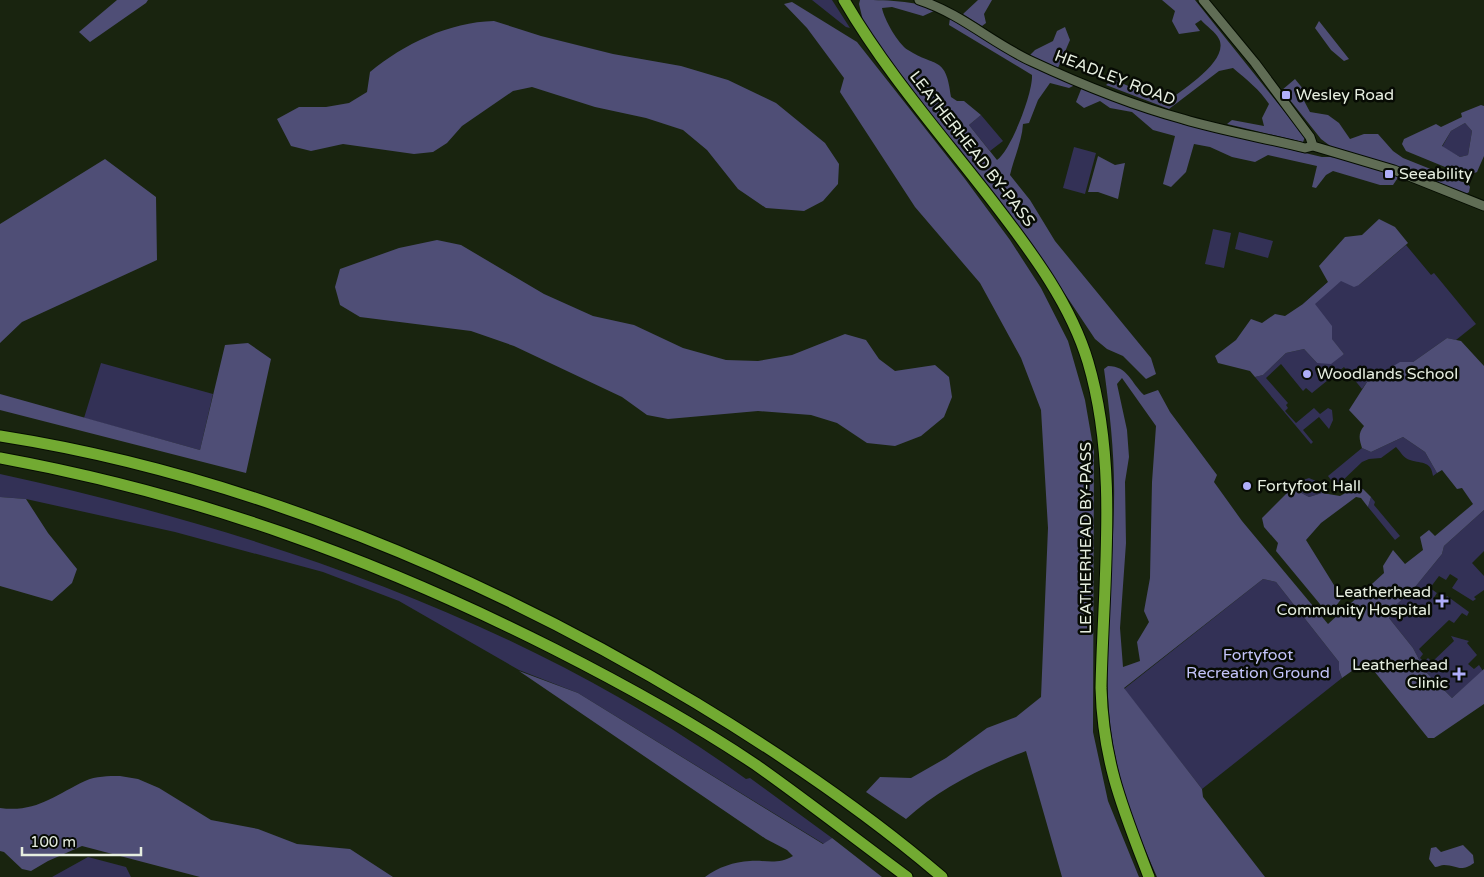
<svg xmlns="http://www.w3.org/2000/svg" width="1484" height="877" font-family="'Varela Round',sans-serif">
	<style>
		.green { fill: #333156 }
		.forest { fill: #4f4e76; fill-rule: evenodd }
		.lines { fill: none; stroke-linecap: round; stroke-linejoin: round }
		.secondary-casing { stroke: #050d00; stroke-width: 11 }
		.highway-casing { stroke: #050d00; stroke-width: 13 }
		.secondary { stroke: #606d55; stroke-width: 9 }
		.highway { stroke: #72aa32; stroke-width: 11 }
		.poi-dot { fill: #afaefa; stroke: #070b04; stroke-width: 2 }
		.labels { text-anchor: middle; dominant-baseline: central; stroke-width: 5; stroke-linejoin: round; paint-order: stroke }
		.street-label { font-size: 16px; fill: #e6eee0; stroke: #070b04 }
		.poi-label { font-size: 16px; fill: #e6eee0; stroke: #070b04; text-anchor: start }
		.park-label { font-size: 16px; fill: #c3c3f9; stroke: #070b04 }
	</style>
	<rect width="100%" height="100%" fill="#19240f"/>
	<path class="green" d="M812,0H832L850,28L846,27Z
		M981,115L1003,141L990,151L969,125Z
		M1465,123L1472,131L1468,155L1460,157L1442,147L1451,131Z
		M1074,147L1096,153L1085,194L1063,188Z
		M1213,229L1231,233L1224,268L1205,264Z
		M1239,232L1273,241L1268,258L1235,249Z
		M1406,245L1431,275L1434,273L1476,324L1456,340L1447,338L1413,362L1367,382L1362,389L1344,367L1312,393L1306,388L1303,391L1281,364L1266,378L1288,403L1286,405L1288,408L1285,411L1296,423L1314,408L1320,414L1328,408L1332,410L1333,420L1329,429L1319,417L1303,430L1313,442L1311,444L1255,377L1263,375L1286,353L1304,349L1317,363L1344,354L1303,304L1344,268L1359,285Z
		M101,363L213,394L200,450L84,418Z
		M1403,437L1425,452L1437,473L1433,476C1431,461 1423,464 1410,460C1404,459 1400,451 1396,447L1381,458L1369,459L1362,462L1339,484H1334L1328,476L1362,448L1371,452Z
		M0,474C261,531 527,621 746,779L750,778L832,838L824,844L578,693L519,670L399,601L323,572L175,532L26,499L0,497Z
		M1309,478C1317,481 1322,484 1322,493L1309,497L1292,488L1303,480Z
		M1371,497L1375,502L1374,505L1400,536L1395,540L1368,507Z
		M1484,510V551L1472,563L1484,576V590L1474,597L1476,599L1473,601L1452,588L1458,579L1450,574L1446,580L1439,576L1430,588L1437,593L1433,599L1442,604L1447,596L1469,612L1467,616L1462,613L1454,623L1449,620L1419,649L1423,654L1420,658L1424,662L1428,658L1432,662L1454,641L1451,636L1469,641L1467,643L1477,655L1468,664L1474,669L1479,665L1483,671L1452,698L1425,671L1413,648L1389,618L1390,610L1411,592L1442,554L1444,546Z
		M1263,579L1276,582L1339,662V670L1342,678L1202,789L1124,689Z
		M88,857L126,867L131,877H52Z"/>
	<path class="forest" d="M117,0H148L146,3L90,42L79,32Z
		M860,0C880,0 920,0 934,11L923,16L892,7L882,8C884,19 898,44 908,50C936,68 946,55 951,97L957,101H964L981,115L969,125L997,160C1011,150 1033,93 1032,75L949,25L950,18L1021,62L1075,85L1069,88L1050,83L1038,100L1029,123L1023,124C1022,141 1014,158 1010,175L1030,200L1055,241L1151,358L1156,374L1146,379L1123,356L1107,349L1095,339L1057,282L864,25L859,4Z
		M978,0H992L984,14L986,23L982,26L963,14Z
		M1162,0H1195L1305,137L1303,142L1227,124L1232,120L1264,126L1262,118L1269,104C1260,90 1246,79 1233,68L1219,71L1169,109L1106,85L1113,79L1165,103C1180,91 1230,61 1219,39C1216,32 1206,26 1201,20L1195,24L1200,31L1179,34L1172,21L1175,11Z
		M792,2L857,42L965,179L1010,240L1041,288L1068,341L1085,400L1094,452L1093,732L1108,801L1139,877H1062L1026,751C983,767 940,788 906,819L866,792L880,777L911,778L946,758L987,728L1016,717L1041,697L1048,528L1041,410L1021,358L980,283L915,207L840,92L844,78L807,28L784,4Z
		M494,21L541,36L613,54L681,66L728,80L776,103L825,143L839,164L838,184L823,201L804,211L766,208L738,189L707,150L683,130L646,118L595,107L532,87L513,91L462,126L447,143L433,152L414,154L343,144L311,151L291,146L277,119L299,107H326L349,103L367,92L370,72C404,44 449,22 494,21Z
		M1319,21L1349,59L1344,61L1331,50L1315,28Z
		M1065,27L1070,40L1058,68L1029,56L1035,50L1053,41L1057,31Z
		M1295,79L1304,90L1302,97L1310,112L1328,115L1339,123L1350,139L1364,134H1378L1393,151L1403,158L1468,184L1470,187L1469,192L1466,194L1423,176L1333,148L1321,139L1282,90Z
		M1082,87L1182,124L1322,157C1346,156 1377,166 1399,176L1393,185H1380L1333,171L1326,175L1316,188L1312,187L1317,166L1268,155L1255,162L1232,157L1210,147L1194,144L1186,172L1171,187L1163,184L1175,136L1153,130L1132,112L1110,108L1100,101L1084,108L1076,102Z
		M1481,105L1484,106V156L1477,172L1467,176L1406,151L1402,144L1404,139L1436,124L1441,127L1462,117L1461,113ZM1465,123L1472,131L1468,155L1460,157L1442,146L1451,131Z
		M1098,156L1115,165L1125,163L1118,199L1098,192H1088Z
		M105,159L156,197L157,260L22,322L0,343V224Z
		M1379,219L1395,227L1408,243L1359,285L1354,287L1341,281L1315,304L1332,326V339L1344,354L1331,364L1317,363L1304,349L1286,353L1263,375L1255,377L1250,371L1218,363L1215,356L1236,340L1251,319L1262,323L1275,314L1285,316L1303,304L1328,282L1319,266L1345,237L1362,235Z
		M437,240L461,245L544,294L593,316L634,325L683,348L726,360L758,361L792,355L845,334L866,340L879,359L895,371L935,365L949,377L952,397L944,417L921,436L895,446L867,443L837,423L811,415L758,411L668,419L647,415L622,397L514,346L471,331L360,317L340,305L335,287L340,269L399,248Z
		M1447,338L1461,341L1484,366V510L1444,546L1442,554L1411,592L1390,610L1389,618L1413,648L1425,671L1452,698L1484,669V704L1434,738H1428L1366,661L1342,678L1339,670V662L1276,582L1263,579L1124,688L1202,789L1203,797L1265,877H1157C1138,834 1121,791 1113,744C1100,666 1113,581 1114,502C1115,457 1110,414 1104,369L1108,366C1128,366 1131,383 1144,395L1158,390L1170,412L1217,475L1214,482L1242,521L1328,624L1384,573L1383,566L1393,550L1405,564L1423,550L1420,537L1429,530L1435,536L1473,504L1462,488L1457,489L1442,470L1437,473L1425,452L1403,437L1371,452L1362,448C1359,439 1358,433 1364,426L1349,410L1367,382L1400,362H1413ZM1122,378L1156,426L1152,482L1150,578L1144,611L1149,622L1137,642L1140,661L1123,667L1120,628L1126,543L1125,482L1129,457L1127,430L1117,384Z
		M248,343L271,359L246,473L0,410V394L200,450L225,345Z
		M1292,488L1309,497L1322,493L1340,496L1355,488L1363,489L1371,497L1368,507L1361,498L1356,497L1321,523L1306,540L1342,598L1329,615L1276,551L1278,543L1264,527L1262,518Z
		M0,497L26,499L48,533L77,569L72,583L52,601L0,586Z
		M519,671L578,693L823,844L832,838L882,877H705C718,867 734,862 750,861C766,860 778,865 793,856L787,850L766,839Z
		M120,776L138,779L159,788L211,820L258,829L297,844L350,849L393,877H200L82,846L48,861L31,871L22,869L4,852L0,851V808C36,813 55,795 85,781C96,776 108,776 120,776Z
		M1463,845L1473,855L1474,863C1460,873 1457,865 1444,865C1441,865 1438,867 1435,867L1429,859L1431,848L1436,847L1441,852Z"/>
	<g class="lines">
		<g class="secondary-casing">
			<path id="secondary" d="M919,0C962,14 993,44 1033,62C1078,83 1135,106 1183,119C1223,131 1265,138 1305,148L1313,146
				M1203,0L1255,63L1310,137L1313,146
				M1313,146L1394,170L1484,206"/>
		</g>
		<g class="highway-casing">
			<path id="highway" d="M844,0C887,74 945,139 997,207C1033,254 1071,305 1088,362C1119,467 1103,581 1101,688C1103,762 1123,809 1149,877
				M0,436C243,474 486,576 696,703C782,755 866,812 942,877
				M0,458C197,494 376,559 554,649C623,684 692,722 756,765C807,801 857,840 907,877"/>
		</g>
		<use href="#secondary" class="secondary"/>
		<use href="#highway" class="highway"/>
	</g>
	<g class="poi-dot">
		<rect x="1281" y="90" width="10" height="10" rx="2.5"/>
		<rect x="1384" y="169" width="10" height="10" rx="2.5"/>
		<circle cx="1307" cy="374" r="5"/>
		<circle cx="1247" cy="486" r="5"/>
		<path d="M1439.5 593.5h5v5h5v5h-5v5h-5v-5h-5v-5h5z"/>
		<path d="M1456.5 666.5h5v5h5v5h-5v5h-5v-5h-5v-5h5z"/>
	</g>
	<g class="labels">
		<g class="street-label">
			<text transform="translate(1115 78) rotate(21)">HEADLEY ROAD</text>
			<text transform="translate(972 149) rotate(52)">LEATHERHEAD BY-PASS</text>
			<text transform="translate(1086 538) rotate(-90)">LEATHERHEAD BY-PASS</text>
		</g>
		<g class="poi-label">
			<text x="1296" y="95">Wesley Road</text>
			<text x="1399" y="174">Seeability</text>
			<text x="1317" y="374">Woodlands School</text>
			<text x="1257" y="486">Fortyfoot Hall</text>
			<text x="1431" y="592" text-anchor="end">Leatherhead<tspan x="1431" dy="18">Community Hospital</tspan></text>
			<text x="1448" y="665" text-anchor="end">Leatherhead<tspan x="1448" dy="18">Clinic</tspan></text>
		</g>
		<g class="park-label">
			<text x="1258" y="655">Fortyfoot<tspan x="1258" dy="18">Recreation Ground</tspan></text>
		</g>
	</g>
	<path d="M22 847v8h119v-8" fill="none" stroke="#e6eee0" stroke-width="2.5"/>
	<text x="30" y="847" font-size="15" fill="#e6eee0" stroke="#070b04" stroke-width="4" paint-order="stroke">100 m</text>
</svg>
